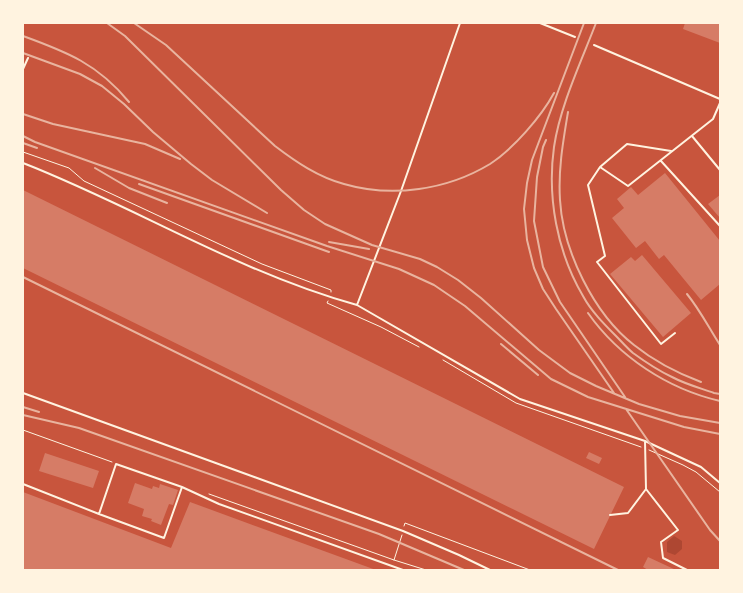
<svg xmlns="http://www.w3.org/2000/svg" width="743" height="593" font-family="'Work Sans',sans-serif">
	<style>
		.green { fill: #ae4732 }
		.building { fill: #d67c66 }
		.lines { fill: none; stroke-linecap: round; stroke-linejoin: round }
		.path { stroke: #fff3e0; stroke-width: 1 }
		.service { stroke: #fff3e0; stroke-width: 2 }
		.rail { stroke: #e9b49f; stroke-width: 2 }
	</style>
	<rect width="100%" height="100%" fill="#c8553d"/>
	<path class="green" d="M674,536L682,541V549L675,555L667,552V542Z"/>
	<path class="building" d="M685,23H720V43L683,29Z
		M665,173L720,241V284L701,300L664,255L659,259L645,241L636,248L612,218L624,208L617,199L631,187L638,195Z
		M23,190L624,487L594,549L23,268Z
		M720,195V218L708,204Z
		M642,255L691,313L663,337L610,274L631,257L635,261Z
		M589,452L602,458L599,464L586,458Z
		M45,453L99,471L93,488L39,471Z
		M135,483L152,489L153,486L159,488L160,484L178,490L173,505L169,504L161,525L151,521L152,519L142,516L144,509L128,503Z
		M23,492L171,548L190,502L376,570H23Z
		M648,557L676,570H648L643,567Z"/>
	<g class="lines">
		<path class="path" d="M23,152L69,168L84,181L262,264L331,290V292
			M328,301L327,303L381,327L419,347
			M443,360L516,403L641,447
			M23,430L112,462
			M649,450L683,465L696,472L720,492
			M209,494L394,560L426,570
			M404,526L405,523L530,570
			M394,560L402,535"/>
		<path class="service" d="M540,23L575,37
			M594,45L720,99
			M23,69L28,58
			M692,136L720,170
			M671,151L627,144L600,167L588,185L605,256L597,262L661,344L675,333
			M661,161L720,226
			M23,163C136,207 240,273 357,305L520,399L645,441L701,467L720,483
			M600,167L628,186L713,119L720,103
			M357,305L401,191L460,23
			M23,393L403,531L459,555L490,570
			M645,441L646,489L678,530L661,542L663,558L687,570
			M23,484L99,514L116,464L182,487L219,504L403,570
			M99,514L164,538L182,487
			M610,515L628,513L646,489"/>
		<path class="rail" d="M107,23L125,36L281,190L304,210L325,224L372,245L420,259L437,267L458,280L481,298L539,350L570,373L596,386L639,404L680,416L720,423
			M134,23L166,45L275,146C296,162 318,177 344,184C392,198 447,190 490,164C513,149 541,117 554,93
			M584,23L532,160L527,183L524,209L527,240L534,268L543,289L556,309L614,393
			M596,23C581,62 560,106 554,147C547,197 557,252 583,296C591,311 604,324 616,336C621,341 627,348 633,353C644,361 659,371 672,377C685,384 700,388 714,393L720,394
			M23,36C67,52 98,64 129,102
			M23,53L80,74L102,86L124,104L153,132L191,164L212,180L267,213
			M568,112C563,142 558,170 560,200C563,251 594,314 634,345C654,361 677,373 701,382
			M23,114L53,124L145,144L180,159
			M23,136L35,142L327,246L399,269L434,285L465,306L551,379L588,397L684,427L720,434
			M546,140L543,147L537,177L534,221L543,267L560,302L625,397
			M23,143L37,148
			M95,168L129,188L167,203
			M139,184L329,252
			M329,242L369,249
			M23,277L618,570
			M687,294C700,310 709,328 720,345
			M588,313C619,357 668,389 720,401
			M501,344L538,375
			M23,407L39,412
			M626,409L710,530L720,541
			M23,415L79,428L379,534L464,570"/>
	</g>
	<rect width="743" height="593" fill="none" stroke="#fff3e0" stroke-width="48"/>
</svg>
